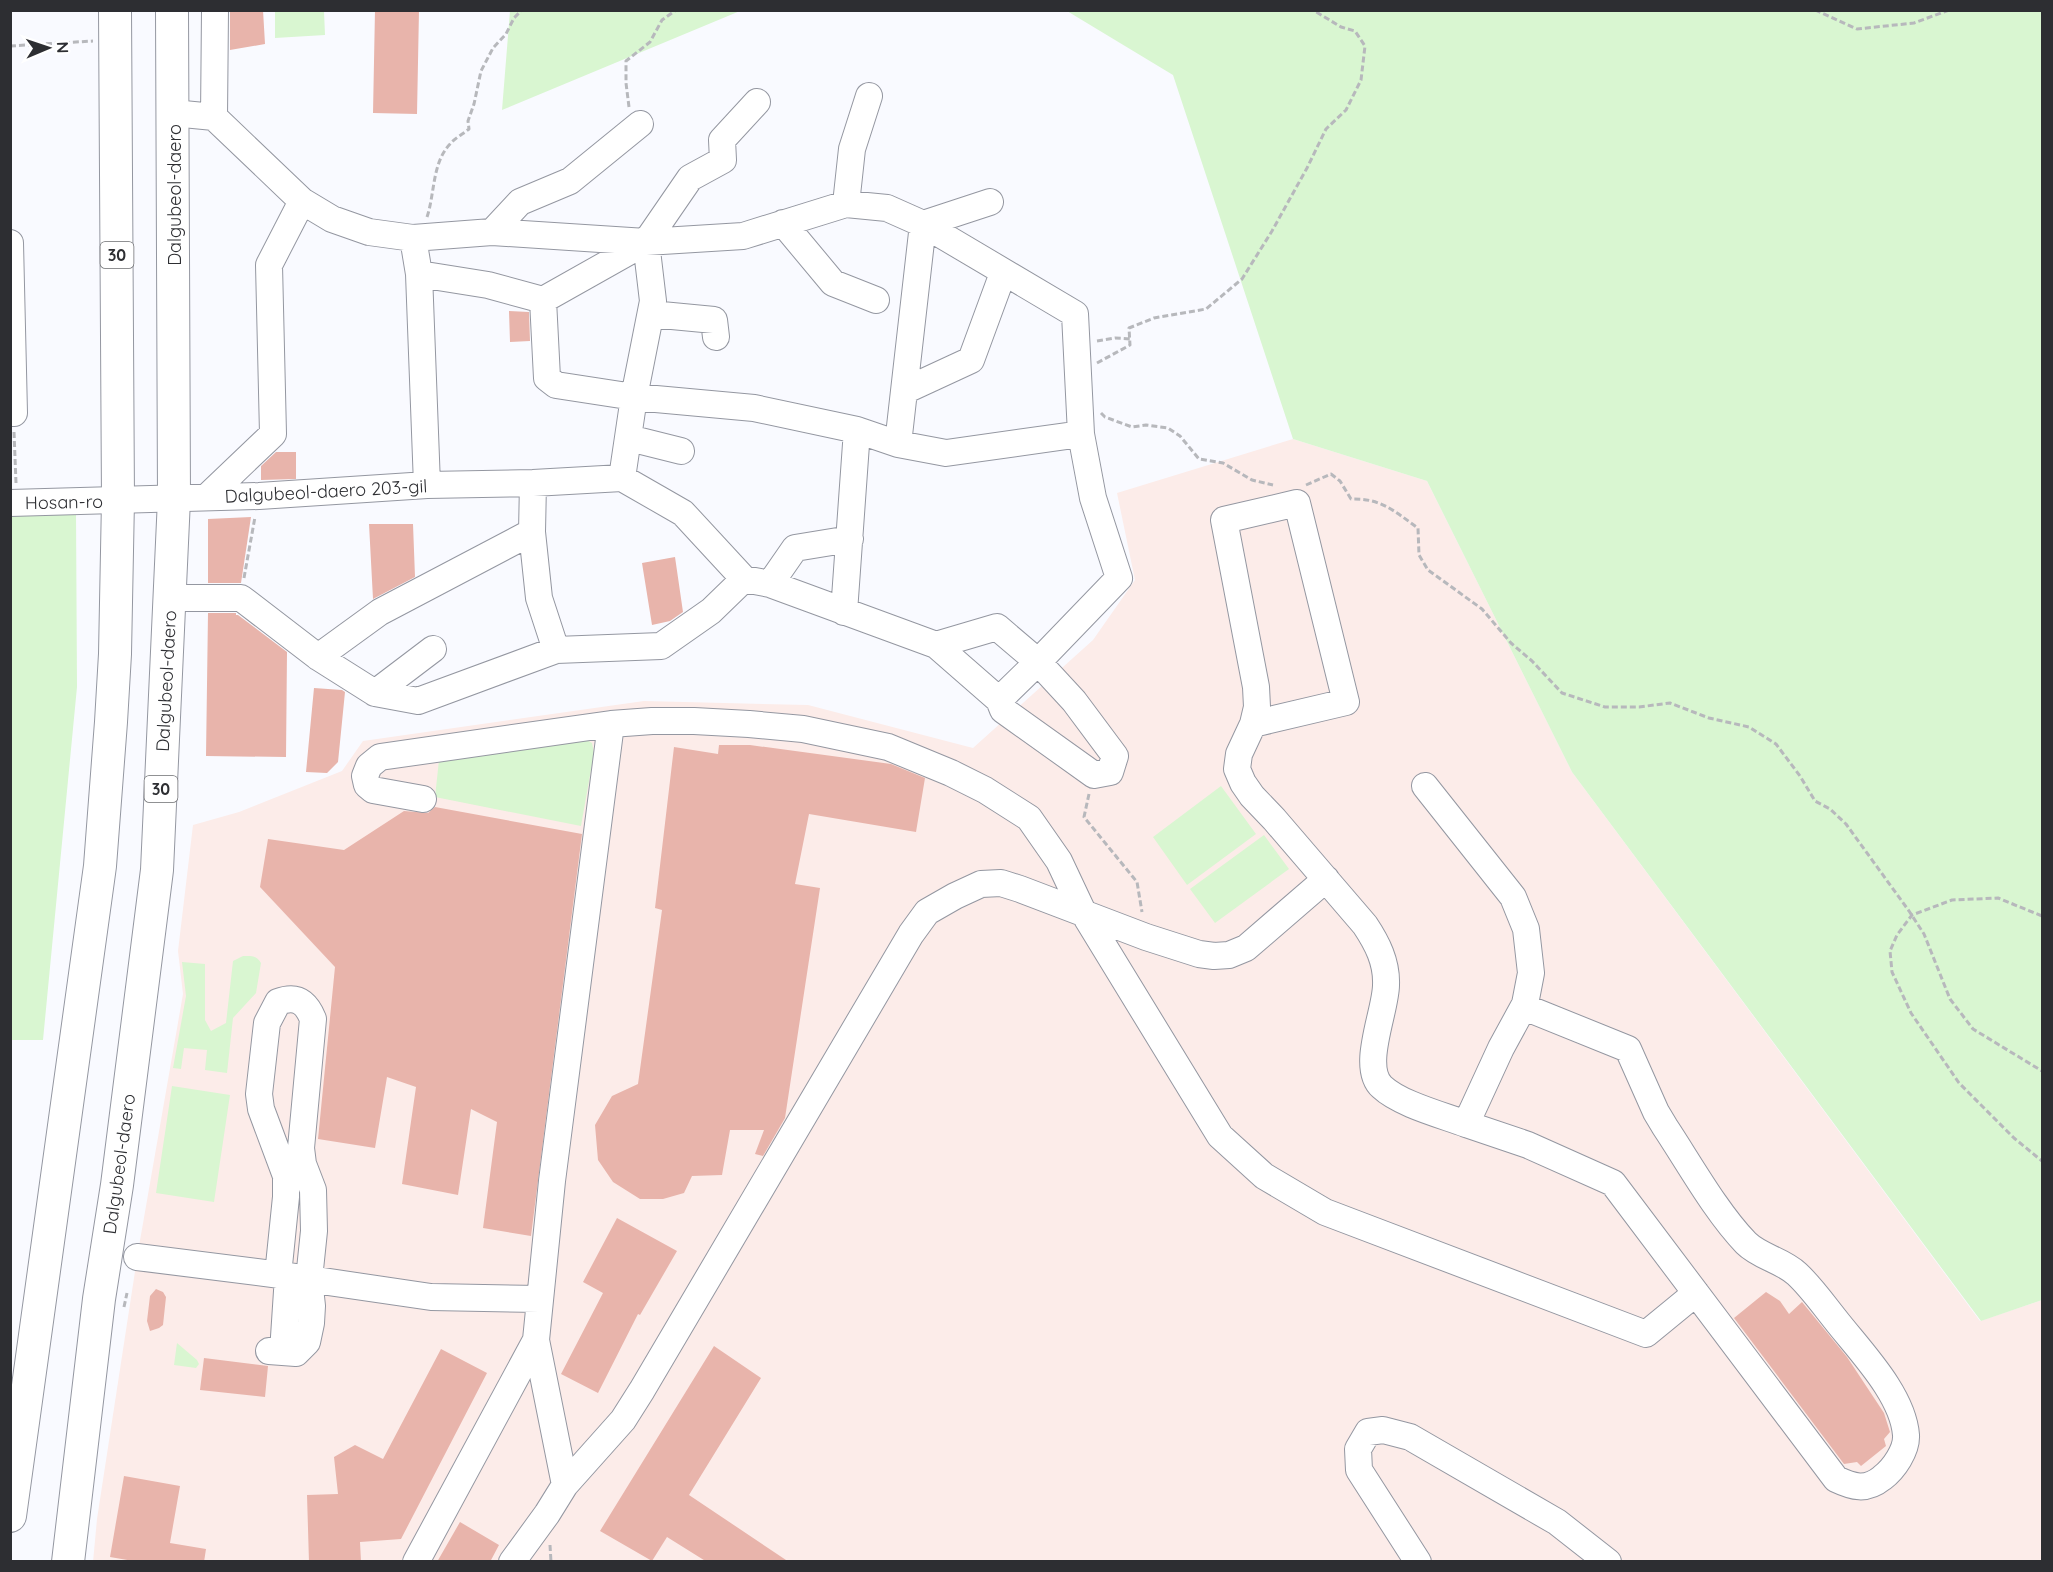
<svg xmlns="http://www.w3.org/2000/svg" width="2053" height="1572" font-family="Quicksand,sans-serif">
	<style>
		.education { fill: #fcece9 }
		.green { fill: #d9f6d1 }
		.building { fill: #e8b4ab }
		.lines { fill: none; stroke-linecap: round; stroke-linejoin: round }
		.minor-casing { stroke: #9497a1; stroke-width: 28 }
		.major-casing { stroke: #9497a1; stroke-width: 34 }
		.path { stroke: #b7b8bc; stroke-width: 3; stroke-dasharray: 6 3; stroke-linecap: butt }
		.minor { stroke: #fff; stroke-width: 26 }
		.major { stroke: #fff; stroke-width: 32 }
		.labels { text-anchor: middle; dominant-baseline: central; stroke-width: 4.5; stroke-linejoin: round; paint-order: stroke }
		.shield { fill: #fff; stroke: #6c6d70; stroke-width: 1.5 }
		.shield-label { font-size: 16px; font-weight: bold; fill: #2d2e32 }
		.street-label { font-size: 18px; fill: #2d2e32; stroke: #fff }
	</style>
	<rect width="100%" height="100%" fill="#f9faff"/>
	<path class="education" d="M1293,439L1427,481L1572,772L1980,1321L2042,1300V1561L93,1562L97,1519L138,1252L183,994L178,951L193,825L239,812L342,771L363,741L644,701L808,705L973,748L1093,640L1135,580L1117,493Z"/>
	<path class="green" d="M275,11H324L325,35L275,38Z
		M510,11V10L740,11L502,110Z
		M1067,11H2042V1300L1981,1321L1572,772L1427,481L1293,439L1173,75Z
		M76,512L77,687L43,1040H11L10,514Z
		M585,739L592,743L594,753L581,826L435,797L439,760Z
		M1221,786L1256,834L1187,885L1153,837Z
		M1264,835L1289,869L1215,923L1190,889Z
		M243,956C251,956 256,955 261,963L256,993L233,1018L227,1073L205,1070L207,1050L184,1048L181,1069L173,1068L186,996L182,962L205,964V1020L211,1031L226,1023L233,961Z
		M172,1086L230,1095L214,1202L156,1193Z
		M177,1343L197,1360L199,1364L196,1368L174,1365Z"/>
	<path class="building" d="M230,10H263L265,44L230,50Z
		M375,10H419L417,114L373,113Z
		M509,311L529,312L530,341L510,342Z
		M276,452H296V479L261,480V466Z
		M251,517L241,583H208V519Z
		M369,524H413L415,577L373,599Z
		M675,557L683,612L670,621L652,625L642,563Z
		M208,613H236V615H238L287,652L286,757L206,756Z
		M314,688L342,690L345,692L338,762L327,773L306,772Z
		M719,745H750L891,764L925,778L916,832L809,814L795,884L820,888L785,1118L763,1156L755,1154L764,1130H730L722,1175L692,1176L684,1193L663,1199H640L613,1182L598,1160L595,1125L612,1096L638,1084L662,910L655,908L674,747L718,754Z
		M435,807L582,834L531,1236L483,1228L497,1122L471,1109L458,1195L402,1184L416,1087L387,1077L375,1148L318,1139L335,967L260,887L268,839L344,850L404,811L428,813Z
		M617,1218L677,1251L640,1315L638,1314L598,1393L561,1374L603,1293L583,1282Z
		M156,1289L163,1292L166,1297L163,1325L159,1328L150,1331L147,1321L150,1296Z
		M1766,1292L1780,1301L1789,1314L1802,1302L1847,1357L1884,1413L1890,1432L1884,1439L1886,1446L1861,1466L1857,1462L1844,1464L1734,1318Z
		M714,1346L761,1378L689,1495L789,1562H707L667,1537L652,1561L600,1531Z
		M441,1349L487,1373L401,1539L360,1542L361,1562H309L307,1495L338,1494L334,1457L355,1445L383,1459Z
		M204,1358L268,1366L265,1397L200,1390Z
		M124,1476L180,1486L170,1543L206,1549L204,1562H139L110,1557Z
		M460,1522L499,1545L490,1562H437Z"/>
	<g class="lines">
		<g class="minor-casing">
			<path id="minor" d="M173,113L214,117L302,201L332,219L369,232L413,238L492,232L646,242L743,236L846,204L887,208L923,224L1075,314L1081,434L1093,498L1119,578L1038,662L999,700
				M214,117L215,10
				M846,204L852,149L869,96
				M783,223L833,283L876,300
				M492,232L520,202L570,181L640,124
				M413,238L419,274L488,285L543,300L646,242L690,178L723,160L722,140L757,102
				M10,243L14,413H10
				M419,274L427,485
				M543,300L547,378L556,385L634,397L754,408L857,430L898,444L946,453L1081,434
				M651,314L714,320L716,337
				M904,391L923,224L990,202
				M629,438L681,451
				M898,444L904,391L971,360L1003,273
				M622,478L634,397L653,301L646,242
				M533,483L532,532L539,598L556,650
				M207,497L273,434L269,265L302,201
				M10,503L259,496L427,485L533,483L622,478L683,513L744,579L770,584L936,645L999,700L1003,710L1094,775L1110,772L1115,756L1074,701L1038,662L997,627L936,645
				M770,584L795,548L850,539
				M170,598H241L318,657L375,693L418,701L556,650L661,646L711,611L744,579
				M844,612L857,430
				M318,657L380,612L532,532
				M375,693L433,649
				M1253,724L1346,702L1297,503L1224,520L1256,687L1257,707L1253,724L1239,754L1237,769L1243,783L1252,796L1274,819L1365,925C1377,943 1387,962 1386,985C1386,1011 1360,1067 1382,1087C1400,1104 1442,1115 1466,1124
				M1425,786L1513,897L1526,929L1531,973L1525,1004L1501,1048L1466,1124L1528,1145L1613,1183L1836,1479C1853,1487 1866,1491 1882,1478C1894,1469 1907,1450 1906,1435C1903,1394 1859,1350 1835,1319C1823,1304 1811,1287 1797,1274C1782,1260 1760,1257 1746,1243C1716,1212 1689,1163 1665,1127L1656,1112L1628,1049L1524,1007
				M423,799L373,790L367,785L365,776L369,766L380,757L611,724L652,721H694L749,724L803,729L888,747L951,773L985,790L1029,818L1059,861L1083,912L1220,1136L1264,1176L1325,1212L1646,1334L1696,1293
				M137,1257L288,1276L431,1297L539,1299
				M269,1351L296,1353L307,1342L311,1323L312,1306L309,1279L314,1231L313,1190L303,1164L301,1148L313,1019C306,1002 297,995 278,1002L267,1023L259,1094L261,1109L286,1176V1197L278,1275
				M283,1352L288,1276
				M565,1485L536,1340L552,1181L611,724
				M416,1562L536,1340
				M512,1562L547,1514L565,1485L623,1420L642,1390L911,934L927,912L955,896L981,884L1001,883L1020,889L1146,937L1199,954L1214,956L1229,955L1246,948L1326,879
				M1418,1562L1359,1470L1358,1449L1368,1432L1383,1430L1410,1437L1557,1522L1608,1562"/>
		</g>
		<g class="major-casing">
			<path id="major" d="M10,1516L100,866L111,722L115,654L118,500L115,10
				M68,1562L99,1299L117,1185L157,870L174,499L172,10"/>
		</g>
		<path class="path" d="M1815,10L1857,29L1914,23L1949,10
			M10,46L93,41
			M629,107L626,83V61L650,42L662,20L676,10
			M427,217C435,193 432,163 450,144C455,138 463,134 469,129L468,121L474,104L481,71L493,48L506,34L514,18L522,10
			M1097,341L1115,338L1131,339
			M1097,363L1130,345L1129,328L1154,318L1206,309L1242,279L1272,231L1307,168L1326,129L1346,110L1361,80L1365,46L1355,31L1341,27L1313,10
			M1101,413L1105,417L1132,427L1146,425L1168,428L1180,436L1199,459L1223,463L1252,480L1273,485
			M14,432L16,483
			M1306,485L1331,474L1340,481L1351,499C1381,498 1394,511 1418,528L1419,555L1428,570L1482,609L1511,643L1532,661L1562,693L1605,707H1639L1670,703L1709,718L1749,727L1776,744L1800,776L1815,801L1830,809L1846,824L1909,911L1924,934L1950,999L1973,1029L2042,1071
			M244,578L255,517
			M1089,794L1084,817L1137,882L1142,912
			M2042,916L1998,898L1952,900L1912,915L1897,935L1890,951L1892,972L1911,1013L1959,1083L2014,1138L2042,1161
			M124,1307L127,1293
			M550,1545L551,1562"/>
		<use href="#minor" class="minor"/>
		<use href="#major" class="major"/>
	</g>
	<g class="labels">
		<g class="shield">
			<rect x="100.5" y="242" width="33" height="26" rx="4.5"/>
			<rect x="144.5" y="776" width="33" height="26" rx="4.5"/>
		</g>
		<g class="shield-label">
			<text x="117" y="255">30</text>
			<text x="161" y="789">30</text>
		</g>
		<g class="street-label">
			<text transform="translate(174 195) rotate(-90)">Dalgubeol-daero</text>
			<text transform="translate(326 491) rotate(-3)">Dalgubeol-daero 203-gil</text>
			<text transform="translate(64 502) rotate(-1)">Hosan-ro</text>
			<text transform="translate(166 681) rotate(-87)">Dalgubeol-daero</text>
			<text transform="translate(119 1164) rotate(-82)">Dalgubeol-daero</text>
		</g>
	</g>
	<rect width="2053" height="1572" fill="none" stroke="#2d2e32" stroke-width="24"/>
	<g transform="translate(48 48) rotate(88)" stroke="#ffffff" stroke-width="4.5" paint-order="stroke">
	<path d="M0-4.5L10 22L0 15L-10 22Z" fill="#2d2e32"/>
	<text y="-9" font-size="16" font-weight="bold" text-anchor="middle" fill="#2d2e32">N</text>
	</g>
</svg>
